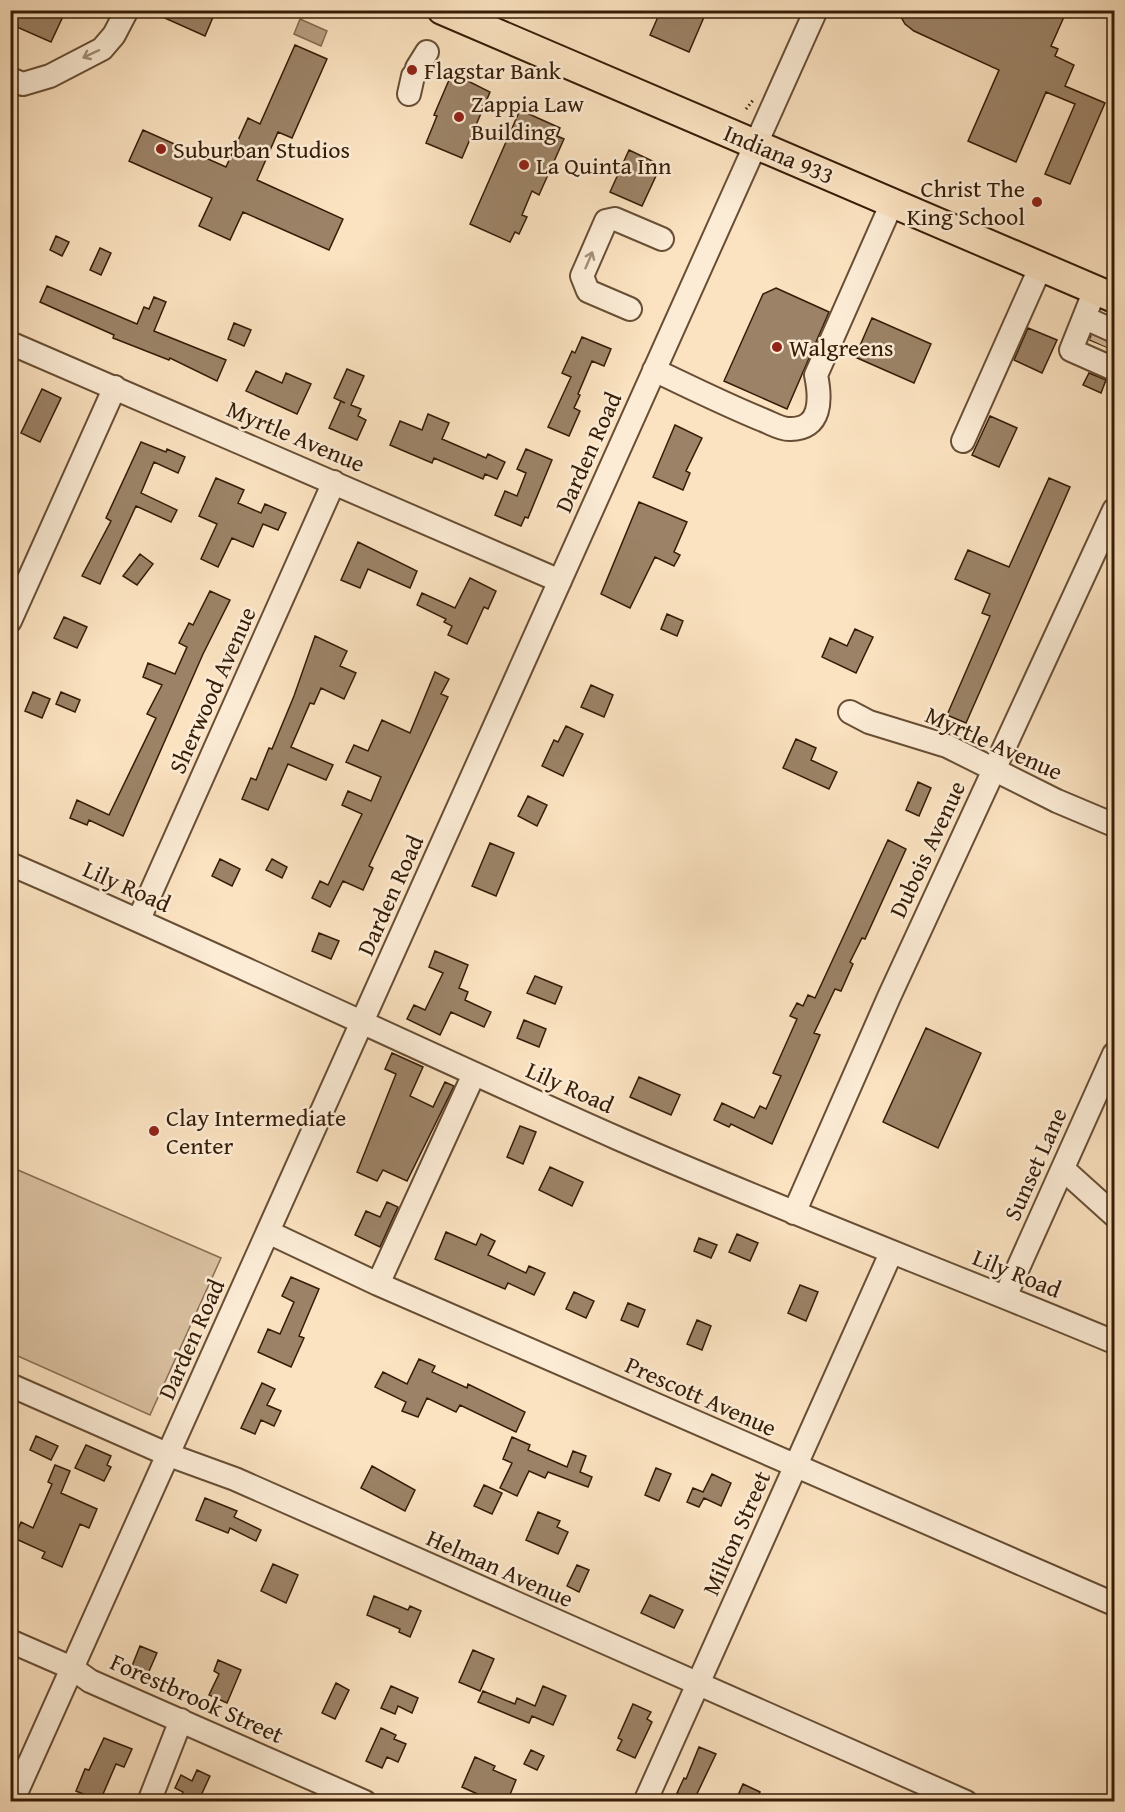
<svg xmlns="http://www.w3.org/2000/svg" width="1125" height="1812" font-family="'Gentium Book Plus',serif">
	<style>
		.green { fill: #dac0a0; stroke: #886e53; stroke-width: 1.5 }
		.water { fill: #b89f81; stroke: #846b50; stroke-width: 1.5 }
		.building { fill: #9c8367; stroke: #361c06; stroke-width: 1.5 }
		.lines { fill: none; stroke-linecap: round; stroke-linejoin: round }
		.minor-tunnel { stroke: #d4ba9b; stroke-width: 22; stroke-dasharray: 22 11; stroke-linecap: butt }
		.minor-casing { stroke: #674e34; stroke-width: 26 }
		.major-casing { stroke: #361c06; stroke-width: 32 }
		.path { stroke: #361c06; stroke-width: 3; stroke-dasharray: 1.5 3; stroke-linecap: butt }
		.minor { stroke: #fcecd6; stroke-width: 22 }
		.major { stroke: #fbe2c0; stroke-width: 28 }
		.oneway { stroke: #a38e78 }
		.poi-dot { fill: #8f2418; stroke: #fcecd6; stroke-width: 2 }
		.labels { text-anchor: middle; dominant-baseline: central; stroke-width: 5; stroke-linejoin: round; paint-order: stroke }
		.poi-label { font-size: 24px; fill: #361c06; stroke: #fcecd6; text-anchor: start }
		.street-label { font-size: 24px; fill: #361c06; stroke: #fcecd6 }
	</style>
	<rect width="100%" height="100%" fill="#fbe2c0"/>
	<filter id="stains"><feTurbulence type="fractalNoise" baseFrequency=".00333" numOctaves="4"/><feColorMatrix values="0 0 0 0 .2 0 0 0 0 .09 0 0 0 0 .02 0 0 0 .5 -.17"/></filter>
	<radialGradient id="worn" r=".72"><stop offset=".6" stop-color="#630" stop-opacity="0"/><stop offset="1" stop-color="#630" stop-opacity=".3"/></radialGradient>
	<path class="green" d="M11,1167L221,1258L150,1415L11,1353Z"/>
	<path class="water" d="M300,19L327,31L321,46L294,34Z"/>
	<path class="building" d="M10,10H66L51,42L10,24Z
		M147,10H216L205,36Z
		M661,10H707L689,52L650,35Z
		M897,10H1067L1051,46L1058,49L1055,56L1074,65L1065,86L1105,103L1070,184L1045,174L1075,104L1046,92L1016,162L968,141L999,70L914,31L905,24Z
		M295,45L327,59L292,138L278,132L257,180L343,219L329,250L243,212L230,240L199,226L212,198L129,161L143,130L226,167L248,118L260,124Z
		M452,73L490,92L462,158L426,143L437,116L434,115Z
		M520,110L560,128L557,136L564,139L539,195L532,191L522,215L527,217L519,234L515,232L510,242L470,224Z
		M629,150L661,165L642,206L610,192Z
		M56,236L69,242L62,256L50,250Z
		M100,248L111,253L101,275L90,270Z
		M47,286L137,324L144,307L149,309L154,297L166,302L154,331L226,360L217,381L170,358L169,360L113,338L114,335L40,302Z
		M776,288L829,312L787,409L724,381L763,294Z
		M872,318L931,344L914,383L855,357Z
		M234,323L251,330L244,346L228,339Z
		M1028,328L1057,340L1042,373L1014,360Z
		M1091,336L1114,344V350L1090,340Z
		M582,337L611,349L604,366L592,361L578,394L580,395L574,408L580,411L569,436L548,427L571,377L562,373L572,351L575,353Z
		M347,369L364,376L351,405L361,409L358,416L366,420L357,440L329,428L341,401L345,403L334,398Z
		M256,371L282,383L286,373L311,384L297,414L246,391Z
		M1089,373L1106,380L1101,393L1083,385Z
		M42,389L61,398L40,442L21,433Z
		M428,414L449,423L442,439L486,458L488,454L505,462L497,479L485,474L483,479L434,458L432,463L390,445L400,421L422,430Z
		M990,416L1017,428L999,467L972,455Z
		M675,425L702,438L686,471L690,473L683,490L653,477Z
		M141,442L166,452L167,449L185,457L178,473L154,462L141,493L177,510L171,522L136,506L100,584L82,576L111,521L106,518Z
		M526,449L552,460L528,518L525,517L521,526L495,515L505,491L517,496L526,473L517,469Z
		M216,478L244,490L238,503L261,513L265,504L286,513L278,530L263,524L253,547L232,538L218,567L201,559L217,524L199,516Z
		M1049,478L1070,487L966,723L947,715L990,616L982,613L990,594L955,579L968,550L1009,567Z
		M639,502L687,522L674,552L680,555L674,566L655,557L630,608L601,594Z
		M358,542L417,571L410,588L368,569L360,588L341,580Z
		M140,554L153,564L137,585L123,576Z
		M470,578L496,591L488,609L484,607L467,644L448,635L452,626L444,622L446,619L417,605L422,593L455,608Z
		M210,591L230,600L203,654L123,836L89,820L87,825L70,818L77,800L109,815L156,718L147,714L162,685L143,677L148,663L175,674L187,647L179,643L189,623L193,625Z
		M667,614L683,621L677,636L661,629Z
		M64,617L87,627L77,648L54,638Z
		M855,629L873,637L856,673L822,657L830,638L847,646Z
		M315,636L347,651L340,666L356,673L344,699L321,688L314,704L310,703L291,747L333,765L326,780L288,764L268,810L242,799L251,778L256,780L269,748L272,749L294,696Z
		M435,672L449,679L441,694L448,697L369,866L373,868L363,890L343,881L330,907L312,898L320,881L328,885L362,814L342,805L348,791L371,801L381,777L346,762L354,745L368,751L382,720L410,733Z
		M591,685L613,695L604,717L581,707Z
		M33,692L50,699L42,718L25,711Z
		M61,692L80,700L75,712L56,704Z
		M566,726L583,734L563,776L542,766L554,740L558,742Z
		M796,739L816,748L811,760L837,772L829,789L783,768Z
		M918,782L931,788L919,816L906,810Z
		M528,796L547,805L537,826L518,816Z
		M888,840L906,849L865,939L862,938L850,962L853,964L841,991L835,989L814,1033L820,1035L772,1144L731,1124L729,1127L714,1120L722,1103L754,1118L760,1106L766,1109L781,1076L773,1073L797,1019L790,1016L797,1003L803,1006L808,995L815,998Z
		M490,843L514,853L496,896L472,886Z
		M220,859L240,869L232,886L212,876Z
		M272,859L287,867L282,878L266,870Z
		M319,933L339,941L331,959L312,951Z
		M435,951L468,965L459,988L468,992L465,1000L491,1012L484,1027L451,1012L440,1035L407,1019L414,1005L425,1010L443,973L429,967Z
		M535,976L562,987L555,1004L527,993Z
		M524,1020L546,1029L539,1047L517,1038Z
		M926,1028L981,1053L938,1148L883,1122Z
		M392,1053L423,1067L410,1096L433,1107L445,1082L454,1086L407,1181L383,1170L377,1181L357,1172L396,1074L385,1069Z
		M639,1077L680,1095L671,1115L630,1097Z
		M520,1126L536,1132L523,1164L507,1157Z
		M550,1167L583,1182L572,1206L539,1190Z
		M387,1202L398,1207L380,1247L355,1235L366,1211L380,1217Z
		M446,1232L476,1245L481,1234L495,1241L488,1255L526,1273L529,1266L545,1273L534,1295L508,1283L505,1289L435,1259Z
		M737,1234L758,1243L750,1261L729,1252Z
		M699,1238L717,1245L711,1258L694,1251Z
		M291,1277L319,1289L299,1336L304,1338L291,1367L258,1352L268,1329L280,1334L294,1302L282,1296Z
		M800,1285L818,1292L806,1321L788,1313Z
		M574,1292L594,1301L586,1318L566,1309Z
		M628,1303L645,1310L638,1327L621,1320Z
		M697,1320L711,1326L702,1350L687,1344Z
		M419,1359L435,1366L432,1372L467,1388L468,1384L525,1412L516,1432L460,1405L456,1412L427,1398L418,1417L402,1411L406,1402L375,1387L383,1372L407,1384Z
		M262,1383L275,1389L267,1405L281,1411L274,1426L261,1420L255,1434L241,1428Z
		M36,1436L58,1446L51,1460L30,1450Z
		M512,1437L530,1445L528,1450L567,1467L573,1451L586,1456L580,1472L592,1477L588,1487L548,1472L545,1478L529,1471L517,1496L500,1488L512,1463L503,1459Z
		M86,1445L111,1456L107,1465L111,1467L104,1481L75,1468Z
		M55,1465L70,1471L61,1493L97,1509L89,1528L80,1524L62,1567L42,1558L45,1552L14,1538L21,1522L33,1528L52,1484L48,1482Z
		M372,1466L415,1490L405,1511L361,1488Z
		M656,1468L671,1474L659,1501L645,1495Z
		M712,1474L731,1483L721,1506L704,1498L699,1507L687,1502L693,1488L703,1492Z
		M484,1485L502,1493L492,1514L474,1506Z
		M205,1498L237,1511L234,1517L261,1530L256,1541L230,1528L228,1533L196,1520Z
		M538,1512L560,1521L557,1527L568,1532L558,1554L526,1540Z
		M273,1564L298,1575L286,1603L261,1591Z
		M577,1565L589,1570L579,1592L567,1586Z
		M650,1595L683,1610L674,1628L641,1613Z
		M374,1596L408,1610L410,1606L421,1611L410,1637L399,1632L400,1629L367,1615Z
		M140,1646L157,1653L146,1678L130,1671Z
		M473,1650L494,1659L480,1691L459,1682Z
		M218,1660L241,1670L227,1703L209,1695L219,1674L214,1671Z
		M336,1683L349,1690L335,1719L322,1713Z
		M391,1686L418,1698L412,1713L398,1706L395,1714L381,1708Z
		M543,1686L566,1696L553,1725L532,1716L529,1723L478,1702L483,1691L515,1704L517,1698L535,1706Z
		M633,1704L651,1712L647,1719L652,1722L635,1758L617,1750L622,1740L618,1738Z
		M381,1728L396,1735L394,1739L406,1744L398,1762L387,1757L382,1768L366,1761Z
		M104,1738L132,1749L124,1767L116,1764L100,1801L76,1791L85,1769L89,1770Z
		M699,1747L716,1754L694,1800L677,1793L684,1778L686,1779Z
		M531,1750L544,1756L537,1770L524,1764Z
		M475,1757L495,1766L493,1770L516,1780L507,1802H495L462,1787Z
		M197,1770L210,1776L198,1802H179L183,1792L175,1788L181,1775L192,1781Z
		M743,1784L760,1792L756,1802H735Z"/>
	<g class="lines">
		<path class="minor-tunnel" d="M1100,344L1106,331"/>
		<g class="minor-casing">
			<path id="minor" d="M417,68L427,52
				M10,79L23,84L50,76L102,49L114,35L127,10
				M409,94L413,76
				M1095,290L1071,350L1114,369
				M630,309L588,291L582,276L606,221L615,219L662,239
				M1085,318L1114,331
				M10,343L560,581
				M654,370C690,387 726,405 763,420C771,423 780,429 789,429C822,430 821,399 816,375L892,203
				M963,441L1041,266
				M10,621L115,387
				M850,712L869,722L947,746L1057,801L1114,825
				M10,864C214,952 414,1048 617,1138C781,1210 949,1273 1114,1342
				M139,919L334,482
				M1063,1169L1114,1215
				M794,1213L889,997L1114,510
				M268,1232L378,1284L1114,1604
				M378,1284L474,1074
				M1005,1297L1114,1054
				M10,1385L169,1455L235,1479L966,1802
				M10,1641L72,1668L90,1681L365,1802
				M12,1802L816,10
				M149,1802L181,1720
				M645,1802L891,1253"/>
		</g>
		<g class="major-casing">
			<path id="major" d="M442,10L1114,298"/>
		</g>
		<path class="path" d="M746,109L754,99"/>
		<use href="#minor" class="minor"/>
		<use href="#major" class="major"/>
	</g>
	<defs><path id="oneway-shaft" d="M-6 0H5M1.5-3L5.5 0L1.5 3" fill="none" stroke-width="1.6" stroke-linecap="round" stroke-linejoin="round" transform="scale(1.5)"/></defs>
	<g class="oneway">
		<use href="#oneway-shaft" transform="translate(91 54) rotate(155)"/>
		<use href="#oneway-shaft" transform="translate(589 260) rotate(-67)"/>
	</g>
	<g class="poi-dot">
		<circle cx="412" cy="70" r="6"/>
		<circle cx="459" cy="117" r="6"/>
		<circle cx="161" cy="149" r="6"/>
		<circle cx="524" cy="165" r="6"/>
		<circle cx="1037" cy="202" r="6"/>
		<circle cx="777" cy="347" r="6"/>
		<circle cx="154" cy="1131" r="6"/>
	</g>
	<g class="labels">
		<g class="poi-label">
			<text x="424" y="70">Flagstar Bank</text>
			<text x="471" y="103">Zappia Law<tspan x="471" dy="28">Building</tspan></text>
			<text x="173" y="149">Suburban Studios</text>
			<text x="536" y="165">La Quinta Inn</text>
			<text x="1025" y="188" text-anchor="end">Christ The<tspan x="1025" dy="28">King School</tspan></text>
			<text x="789" y="347">Walgreens</text>
			<text x="166" y="1117">Clay Intermediate<tspan x="166" dy="28">Center</tspan></text>
		</g>
		<g class="street-label">
			<text transform="translate(779 154) rotate(23)">Indiana 933</text>
			<text transform="translate(296 436) rotate(23)">Myrtle Avenue</text>
			<text transform="translate(588 452) rotate(-66)">Darden Road</text>
			<text transform="translate(212 690) rotate(-66)">Sherwood Avenue</text>
			<text transform="translate(994 743) rotate(24)">Myrtle Avenue</text>
			<text transform="translate(927 849) rotate(-65)">Dubois Avenue</text>
			<text transform="translate(127 886) rotate(24)">Lily Road</text>
			<text transform="translate(390 895) rotate(-66)">Darden Road</text>
			<text transform="translate(570 1087) rotate(24)">Lily Road</text>
			<text transform="translate(1035 1164) rotate(-66)">Sunset Lane</text>
			<text transform="translate(1017 1273) rotate(22)">Lily Road</text>
			<text transform="translate(191 1339) rotate(-66)">Darden Road</text>
			<text transform="translate(701 1396) rotate(24)">Prescott Avenue</text>
			<text transform="translate(736 1533) rotate(-66)">Milton Street</text>
			<text transform="translate(500 1568) rotate(24)">Helman Avenue</text>
			<text transform="translate(197 1698) rotate(24)">Forestbrook Street</text>
		</g>
	</g>
	<rect width="1125" height="1812" fill="none" stroke="#fbe2c0" stroke-width="36"/>
	<rect x="12" y="12" width="1101" height="1788" fill="none" stroke="#361c06" stroke-width="3"/>
	<rect x="18" y="18" width="1089" height="1776" fill="none" stroke="#361c06" stroke-width="1.5"/>
	<rect width="100%" height="100%" filter="url(#stains)"/>
	<rect width="100%" height="100%" fill="url(#worn)"/>
</svg>
